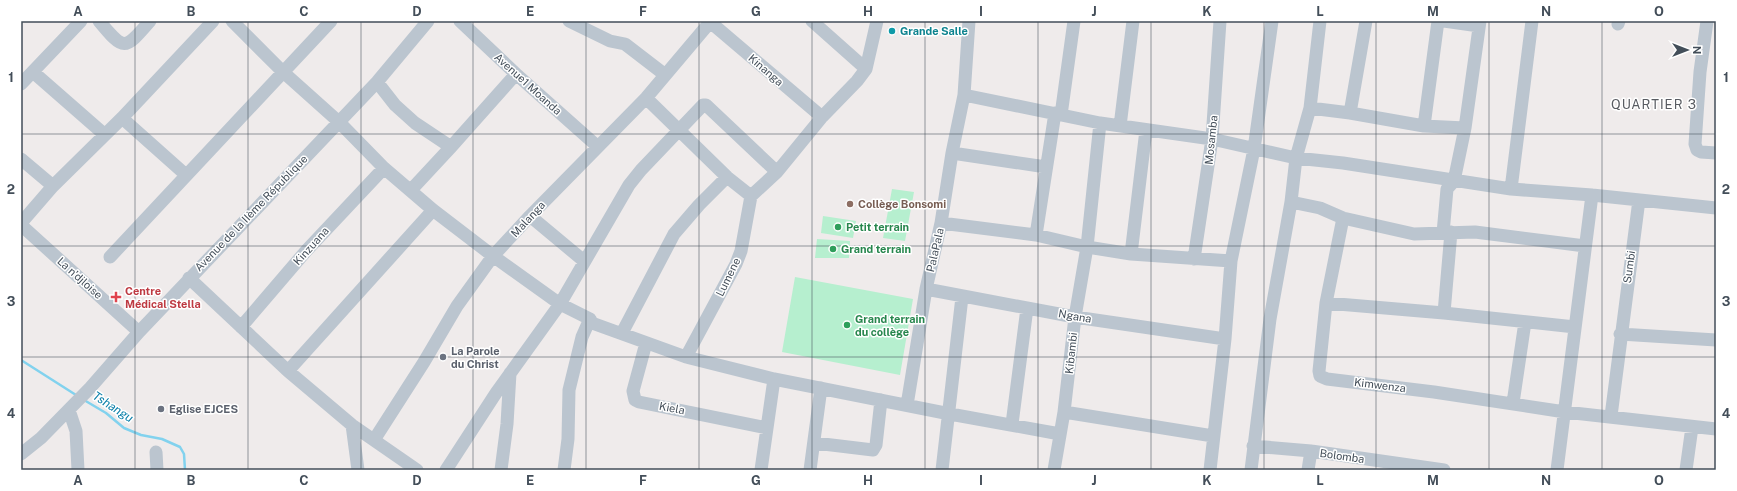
<svg xmlns="http://www.w3.org/2000/svg" width="1737" height="491" font-family="'Public Sans',sans-serif">
	<style>
		.garden { fill: #b6efcf }
		.lines { fill: none; stroke-linecap: round; stroke-linejoin: round }
		.stream { stroke: #82d2ee; stroke-width: 2.5 }
		.minor { stroke: #bbc5cf; stroke-width: 13 }
		.grid { fill: none; stroke: #434e59; stroke-width: 1; stroke-opacity: 0.55 }
		.culture-dot { fill: #0f9aa8; stroke: #fff; stroke-width: 1.5 }
		.education-dot { fill: #8d6e63; stroke: #fff; stroke-width: 1.5 }
		.leisure-dot { fill: #2e9e5b; stroke: #fff; stroke-width: 1.5 }
		.health-dot { fill: #e0444e; stroke: #fff; stroke-width: 1.5 }
		.worship-dot { fill: #6b7280; stroke: #fff; stroke-width: 1.5 }
		.labels { text-anchor: middle; dominant-baseline: central; stroke-width: 3; stroke-linejoin: round; paint-order: stroke }
		.culture-label { font-size: 11px; font-weight: bold; fill: #0d838f; stroke: #fff; text-anchor: start }
		.street-label { font-size: 11px; fill: #434e59; stroke: #fff }
		.education-label { font-size: 11px; font-weight: bold; fill: #785e54; stroke: #fff; text-anchor: start }
		.leisure-label { font-size: 11px; font-weight: bold; fill: #27864d; stroke: #fff; text-anchor: start }
		.health-label { font-size: 11px; font-weight: bold; fill: #be3a42; stroke: #fff; text-anchor: start }
		.worship-label { font-size: 11px; font-weight: bold; fill: #5b616d; stroke: #fff; text-anchor: start }
		.water-label { font-size: 12px; font-style: italic; fill: #087ea8; stroke: #fff }
		.quarter-label { font-size: 13px; letter-spacing: 1px; fill: #585b61; stroke: #fff }
		.neatline { fill: none; stroke: #434e59; stroke-width: 1.5 }
		.grid-label { font-size: 13px; text-anchor: middle; font-weight: bold; fill: #434e59 }
	</style>
	<rect width="100%" height="100%" fill="#efebeb"/>
	<path class="garden" d="M892,189L914,192L905,241L883,238Z
		M823,216L856,221L853,238L821,233Z
		M817,239L850,241L849,258H815Z
		M795,277L913,299L900,375L782,352Z"/>
	<g class="lines">
		<path class="stream" d="M21,360L76,395
			M84,400L106,413L124,428L141,435L162,439L180,447L184,454L185,470"/>
		<path class="minor" d="M99,21C124,51 124,51 150,21
			M232,21L282,71L339,122L384,168L433,210L493,256L560,304L590,319L592,323L686,357L774,379L950,414L1060,434
			M460,21L516,74L597,146
			M569,21L610,41L625,44L664,74
			M709,21L822,117
			M812,21L866,69
			M1444,21L1479,26
			M1707,21L1700,72L1695,144L1697,150L1701,152L1716,153
			M1618,24L1619,21
			M33,72L105,135
			M377,82L395,105L415,123L451,147
			M21,84L81,21
			M964,95L1100,123L1212,139L1296,158L1343,163L1511,189L1592,195L1716,208
			M646,98L727,177L751,196
			M1310,108L1350,113L1424,126L1465,128
			M1350,113L1366,21
			M1061,115L1074,21
			M122,118L186,175
			M1120,126L1133,21
			M1424,126L1438,21
			M952,153L1046,167
			M21,159L53,186
			M1511,189L1532,21
			M411,190L451,147L516,74
			M751,196L777,172L822,117L857,81L866,69L877,21
			M1291,202L1320,208L1343,218L1414,234L1475,232L1585,246
			M530,216L584,261
			M1343,218L1326,303L1319,371L1320,376L1327,379L1434,392L1565,412L1716,429
			M21,223L53,186L122,118L213,21
			M941,223L1036,235L1087,247L1131,254L1231,261
			M21,225L139,332
			M1443,233L1447,189L1454,181L1465,128L1480,21
			M1036,235L1055,113
			M1131,254L1146,130
			M110,257L331,21
			M1194,259L1212,139L1220,21
			M189,278L288,371L352,425L417,470
			M926,289L1075,317L1225,339
			M1326,303L1444,313L1575,327
			M1444,313L1451,232
			M241,327L306,251L384,168
			M622,333L674,234L699,205L727,177
			M1620,334L1716,340
			M646,343L633,391L635,400L639,402L767,428
			M686,357L736,264L741,251L751,196
			M288,371L433,210
			M1513,403L1525,322
			M907,405L926,289L941,223L952,153L964,95L969,21
			M69,410L76,431L78,470
			M1064,412L1213,436
			M1611,416L1639,200
			M1012,424L1027,308
			M352,425L358,470
			M374,440L424,362L457,306L493,256L530,216L646,98L711,21
			M815,443L873,450L876,445L881,400
			M1253,446L1311,451L1444,470
			M156,452L157,470
			M21,454L41,438L90,388L139,332L377,82L428,21
			M446,470L496,393L560,304L629,185L641,170L703,105H706L777,172
			M501,470L507,424L510,373
			M564,470L568,439L569,390L582,337L590,319
			M761,470L774,379
			M810,470L821,388
			M942,470L962,297
			M1054,470L1064,412L1075,317L1087,247L1100,123
			M1210,470L1225,339L1231,261L1254,149L1272,21
			M1251,470L1270,319L1291,202L1296,158L1310,108L1320,21
			M1308,470L1311,451
			M1557,470L1592,195
			M1686,470L1692,427"/>
	</g>
	<path class="grid" d="M135,21V470M248,21V470M361,21V470M473,21V470M586,21V470M699,21V470M812,21V470M925,21V470M1038,21V470M1151,21V470M1264,21V470M1376,21V470M1489,21V470M1602,21V470M21,134H1716M21,246H1716M21,357H1716"/>
	<circle class="culture-dot" cx="892" cy="31" r="4"/>
	<circle class="education-dot" cx="850" cy="204" r="4"/>
	<g class="leisure-dot">
		<circle cx="838" cy="227" r="4"/>
		<circle cx="833" cy="249" r="4"/>
		<circle cx="847" cy="325" r="4"/>
	</g>
	<path class="health-dot" d="M114 291h4v4h4v4h-4v4h-4v-4h-4v-4h4z"/>
	<g class="worship-dot">
		<circle cx="443" cy="357" r="4"/>
		<circle cx="161" cy="409" r="4"/>
	</g>
	<g class="labels">
		<g class="culture-label">
			<text x="900" y="31">Grande Salle</text>
		</g>
		<g class="street-label">
			<text transform="translate(766 70) rotate(41)">Kinanga</text>
			<text transform="translate(528 84) rotate(42)">Avenue1 Moanda</text>
			<text transform="translate(1211 140) rotate(-84)">Mosamba</text>
			<text transform="translate(251 213) rotate(-46)">Avenue de la IIème République</text>
			<text transform="translate(528 219) rotate(-47)">Malanga</text>
			<text transform="translate(311 246) rotate(-48)">Kinzuana</text>
			<text transform="translate(935 250) rotate(-77)">PalaPala</text>
			<text transform="translate(1629 267) rotate(-82)">Sumbi</text>
			<text transform="translate(728 277) rotate(-64)">Lumene</text>
			<text transform="translate(80 278) rotate(42)">La n'djloise</text>
			<text transform="translate(1075 316) rotate(10)">Ngana</text>
			<text transform="translate(1071 353) rotate(-84)">Kibambi</text>
			<text transform="translate(1380 385) rotate(7)">Kimwenza</text>
			<text transform="translate(672 408) rotate(11)">Kiela</text>
			<text transform="translate(1342 456) rotate(8)">Bolomba</text>
		</g>
		<g class="education-label">
			<text x="858" y="204">Collège Bonsomi</text>
		</g>
		<g class="leisure-label">
			<text x="846" y="227">Petit terrain</text>
			<text x="841" y="249">Grand terrain</text>
			<text x="855" y="319">Grand terrain<tspan x="855" dy="13">du collège</tspan></text>
		</g>
		<g class="health-label">
			<text x="125" y="291">Centre<tspan x="125" dy="13">Médical Stella</tspan></text>
		</g>
		<g class="worship-label">
			<text x="451" y="351">La Parole<tspan x="451" dy="13">du Christ</tspan></text>
			<text x="169" y="409">Eglise EJCES</text>
		</g>
		<g class="water-label">
			<text transform="translate(113 407) rotate(33)">Tshangu</text>
		</g>
		<g class="quarter-label">
			<text x="1654" y="104">QUARTIER 3</text>
		</g>
	</g>
	<rect width="1737" height="491" fill="none" stroke="#ffffff" stroke-width="44"/>
	<g transform="translate(1687 50) rotate(90)" stroke="#ffffff" stroke-width="3" paint-order="stroke">
	<path d="M0-3L7 15L0 10L-7 15Z" fill="#434e59"/>
	<text y="-6" font-size="11" font-weight="bold" text-anchor="middle" fill="#434e59">N</text>
	</g>
	<rect x="22" y="22" width="1693" height="447" class="neatline"/>
	<g class="grid-label">
		<text x="78" y="16">A</text>
		<text x="191" y="16">B</text>
		<text x="304" y="16">C</text>
		<text x="417" y="16">D</text>
		<text x="530" y="16">E</text>
		<text x="643" y="16">F</text>
		<text x="756" y="16">G</text>
		<text x="868" y="16">H</text>
		<text x="981" y="16">I</text>
		<text x="1094" y="16">J</text>
		<text x="1207" y="16">K</text>
		<text x="1320" y="16">L</text>
		<text x="1433" y="16">M</text>
		<text x="1546" y="16">N</text>
		<text x="1659" y="16">O</text>
		<text x="11" y="82">1</text>
		<text x="1726" y="82">1</text>
		<text x="11" y="194">2</text>
		<text x="1726" y="194">2</text>
		<text x="11" y="306">3</text>
		<text x="1726" y="306">3</text>
		<text x="11" y="418">4</text>
		<text x="1726" y="418">4</text>
		<text x="78" y="485">A</text>
		<text x="191" y="485">B</text>
		<text x="304" y="485">C</text>
		<text x="417" y="485">D</text>
		<text x="530" y="485">E</text>
		<text x="643" y="485">F</text>
		<text x="756" y="485">G</text>
		<text x="868" y="485">H</text>
		<text x="981" y="485">I</text>
		<text x="1094" y="485">J</text>
		<text x="1207" y="485">K</text>
		<text x="1320" y="485">L</text>
		<text x="1433" y="485">M</text>
		<text x="1546" y="485">N</text>
		<text x="1659" y="485">O</text>
	</g>
</svg>
